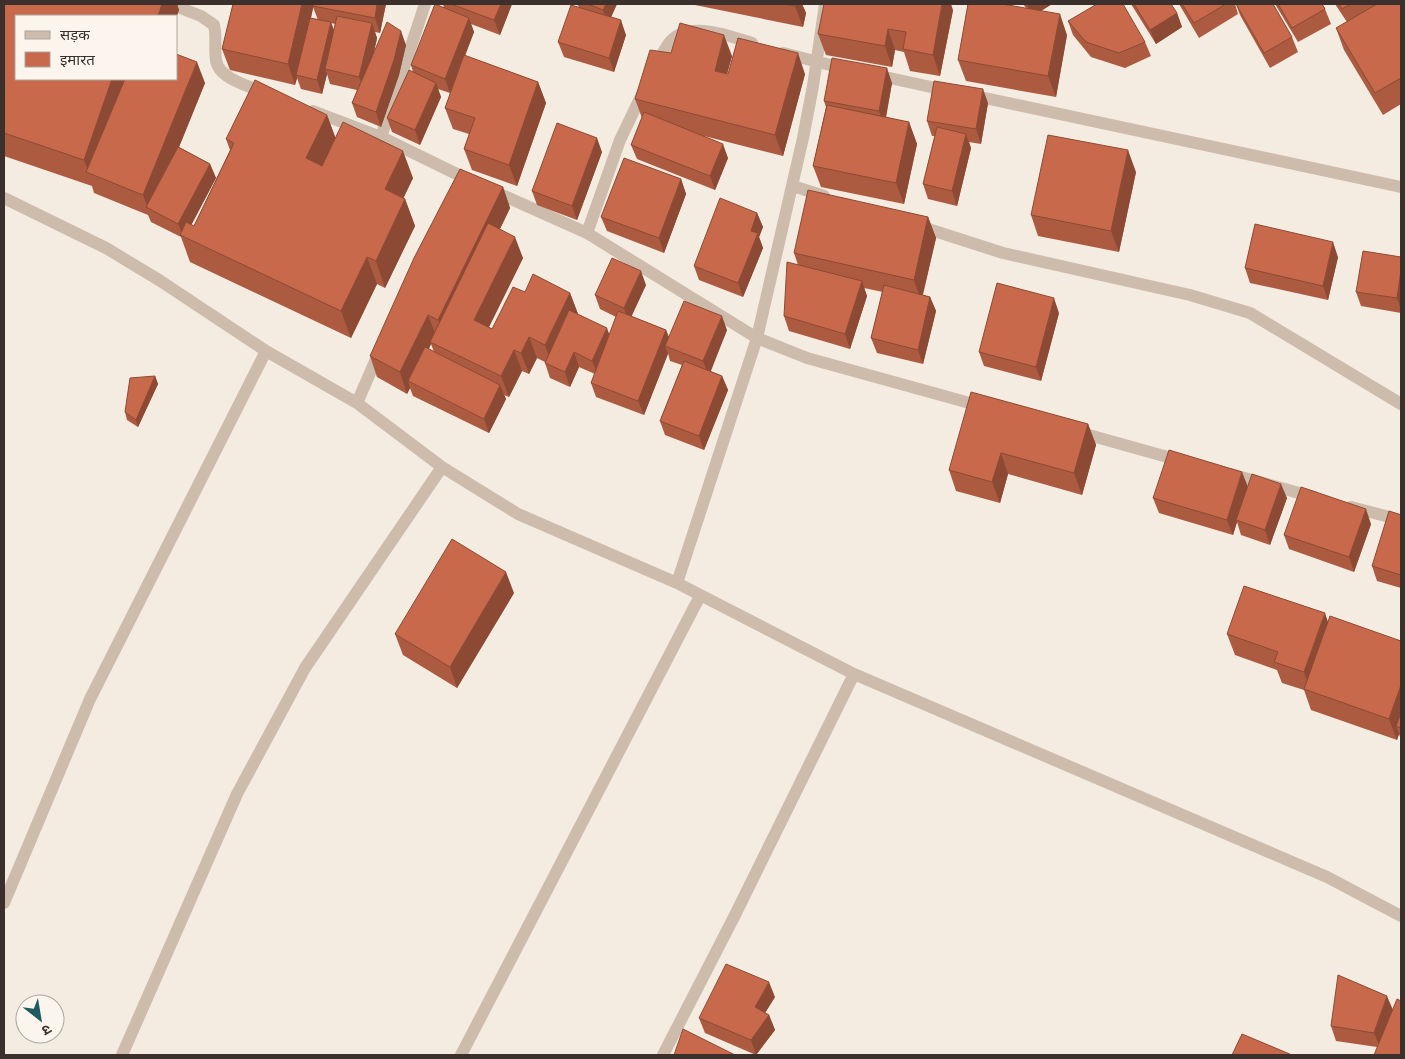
<svg xmlns="http://www.w3.org/2000/svg" width="1405" height="1059" font-family="'Roboto Condensed','Noto Sans Devanagari',sans-serif">
	<style>
		.lines { fill: none; stroke-linecap: round; stroke-linejoin: round }
		.minor { stroke: #cdbbac; stroke-width: 12 }
		.wall { fill: #ac5a40; fill-rule: evenodd }
		.shaded-wall { fill: #8c4a34 }
		.building { fill: #c8694b; stroke: #8c4a34 }
	</style>
	<rect width="100%" height="100%" fill="#f4ebe1"/>
	<g class="lines">
		<path class="minor" d="M170,4L201,16L214,25C217,37 214,48 216,60C218,79 252,87 266,93
			M783,53L846,69
			M656,66C661,58 664,49 670,42C688,20 730,36 752,43
			M876,75L949,91
			M971,95L1401,187
			M313,111L381,137L473,182
			M381,137L425,4
			M793,186L824,196
			M491,190L587,233L757,338L807,358L984,407
			M4,198L106,248L159,280L266,351L357,403L442,467L518,514L677,583L854,674L1327,877L1401,916
			M919,226L1003,253L1190,295L1250,313L1401,404
			M587,233L620,140L644,90
			M357,403L380,350
			M1078,432L1182,461
			M1230,474L1314,497
			M1351,507L1401,520
			M677,583L757,338L803,138L813,86L825,4
			M4,903L90,699L266,351
			M122,1055L237,794L305,668L442,467
			M461,1055L700,596
			M663,1055L735,915L854,674"/>
	</g>
	<path class="wall" d="M4,4H177L179,10L176,18V16H16L205,83L179,147L210,164L216,178L191,225L194,226L230,150L226,139L327,115L335,137L413,178L403,198L405,199L415,226L385,288L377,284L351,338L190,262L181,237L151,222L148,215L94,193L92,186L4,156Z
		M233,4H386L380,33L375,32L377,38L374,52L406,45L399,75L381,127L357,117L352,103L357,90L330,84L327,74L322,94L301,89L297,78L295,85L230,70L222,49ZM313,7L318,20L311,18ZM331,23L335,24L334,30Z
		M443,4H512L500,35L471,24L474,32L465,56L538,82L546,103L517,186L472,170L464,149L469,134L453,129L445,108L455,81L450,93L438,89L441,97L420,145L392,132L387,118L413,72L411,65L444,8Z
		M577,4H617L611,17L626,35L614,72L564,57L558,42L579,7Z
		M690,4H802L806,13L803,27Z
		M1023,4H1052L1041,11L1067,35L1056,97L966,81L958,60L1026,8Z
		M1131,4H1171L1177,13L1182,27L1156,44Z
		M1179,4H1235L1238,14L1199,38Z
		M1236,4L1292,37L1298,52L1270,68L1240,15Z
		M1275,4H1322L1325,9L1331,24L1298,42Z
		M1335,4H1401V104L1383,115L1344,50L1336,28L1347,22Z
		M953,10L940,76L910,71L904,52L895,50L892,67L826,55L818,34Z
		M1068,21L1145,42L1151,56L1125,68L1091,57L1073,35Z
		M671,53L732,56L727,74H805L783,156L704,136L728,158L715,190L637,159L631,145L642,118L635,99Z
		M892,83L886,118L909,122L917,144L904,204L821,187L813,166L826,107L824,101Z
		M988,103L981,144L969,142L971,148L957,206L928,199L923,184L935,136H932L927,121Z
		M602,152L577,220L537,205L532,191Z
		M1136,172L1119,252L1038,236L1031,215Z
		M681,179L686,194L664,253L607,231L601,217Z
		M503,187L510,208L500,229L523,258L489,327L492,329L525,292L570,293L578,314L610,334L616,317L600,309L595,295L646,285L631,316L666,330L669,337L727,330L710,371L722,376L728,390L704,450L665,435L660,421L682,365L670,361L668,353L644,415L596,397L591,383L595,374L579,367L570,387L550,378L545,363V362L537,358L529,374L522,371L509,397L504,395L506,399L489,433L413,396L410,388L407,394L377,377L370,356ZM431,344L434,352L429,349Z
		M757,213L763,227L759,237L763,248L743,297L699,280L694,266Z
		M928,217L936,238L923,295L930,297L936,311L923,364L877,353L871,338L883,292L864,288L867,296L850,349L789,331L784,316L798,265L794,253Z
		M1338,257L1328,300L1250,283L1245,268Z
		M1401,257V313L1361,306L1356,292Z
		M1059,313L1041,381L984,366L979,352Z
		M155,376L158,384L138,427L127,420L125,412Z
		M1088,424L1096,445L1082,495L1008,474L1000,503L956,491L949,470Z
		M1248,486L1287,498L1270,545L1241,535L1237,522L1233,535L1159,513L1153,498Z
		M1401,515V588L1377,581L1372,566Z
		M1371,524L1354,572L1289,549L1284,535Z
		M514,593L457,688L403,655L395,634Z
		M1328,621L1401,641V740L1399,734L1397,740L1311,710L1304,690L1282,683L1277,670L1235,655L1227,634Z
		M775,997L765,1013L769,1015L775,1030L756,1055L705,1033L699,1018Z
		M1393,1010L1377,1047L1336,1041L1331,1026Z"/>
	<path class="shaded-wall" d="M162,4H177L179,10L176,18V16H158Z
		M302,4H314L298,75H296L297,78L295,85L288,64Z
		M377,4H386L380,33L375,18Z
		M501,4H512L500,35L494,20Z
		M606,4H617L608,24L603,10Z
		M796,4H802L806,13L803,27L795,6Z
		M942,4H951L953,10L940,76L933,55Z
		M1027,4H1052L1031,17Z
		M1177,13L1182,27L1156,44L1150,30Z
		M1060,14L1067,35L1056,97L1048,76Z
		M469,18L474,32L450,93L445,79Z
		M621,20L626,35L614,72L609,58Z
		M331,22L336,37L325,69L327,74L322,94L317,80Z
		M372,23L377,38L365,92L359,77Z
		M888,29L895,50L892,67L885,46Z
		M401,31L406,45L399,75L381,127L376,112Z
		M724,35L732,56L722,92L715,71Z
		M798,53L805,74L783,156L775,135Z
		M197,62L205,83L153,211L148,208L143,195Z
		M887,68L892,83L884,126L879,111Z
		M112,79H131L89,173L84,160Z
		M538,82L546,103L517,186L509,165Z
		M436,83L441,97L420,145L415,130Z
		M983,89L988,103L981,144L976,129Z
		M327,115L337,142L316,185L306,158Z
		M909,122L917,144L904,204L896,183Z
		M966,134L971,148L957,206L952,191Z
		M597,138L602,152L577,220L572,206Z
		M723,144L728,158L715,190L710,176Z
		M1128,150L1136,172L1119,252L1111,231Z
		M403,151L413,178L395,216L385,189Z
		M210,164L216,178L185,237L183,236L178,224Z
		M681,179L686,194L664,253L659,238Z
		M503,187L510,208L446,341L438,320Z
		M405,199L415,226L385,288L376,261Z
		M757,213L763,227L759,237L763,248L743,297L738,283L751,231Z
		M928,217L936,238L921,301L914,280Z
		M515,237L523,258L482,341L474,320Z
		M1333,242L1338,257L1328,300L1323,286Z
		M367,257L377,284L351,338L341,311Z
		M1401,270V311L1397,298Z
		M641,271L646,285L629,322L624,308Z
		M862,281L867,296L850,349L845,334Z
		M570,293L578,314L552,366L545,345Z
		M930,297L936,311L923,364L918,350Z
		M1054,298L1059,313L1041,381L1036,367Z
		M428,315L436,336L430,342L431,344L412,383L408,381L410,388L407,394L400,372Z
		M722,316L727,330L709,376L703,361Z
		M607,328L612,342L598,375L592,361Z
		M666,330L671,344L665,346L668,354L644,415L638,401Z
		M529,337L537,358L529,374L521,353Z
		M514,350L522,371L509,397L501,376Z
		M574,352L579,367L570,387L565,372Z
		M155,376L158,384L138,427L136,420Z
		M722,376L728,390L704,450L699,436Z
		M500,385L506,399L489,433L484,419Z
		M1088,424L1096,445L1082,495L1074,473Z
		M1001,453L1008,474L1000,503L992,482Z
		M1242,472L1248,487L1236,520L1237,522L1233,535L1227,520Z
		M1281,484L1287,498L1270,545L1265,530Z
		M1366,509L1371,524L1354,572L1349,557Z
		M506,572L514,593L457,688L450,667Z
		M1325,613L1332,634L1311,692L1304,672Z
		M1401,685V728L1396,726L1399,734L1397,740L1389,719Z
		M769,982L775,997L760,1021L755,1007Z
		M1387,996L1393,1010L1380,1047L1374,1033Z
		M769,1015L775,1030L756,1055L751,1040Z"/>
	<path class="building" d="M4,4H162L158,16H16V79H112L84,160L4,133Z
		M233,4H302L288,64L222,49Z
		M314,4H377L375,18L313,6Z
		M435,4L469,18L445,79L411,65Z
		M451,4H501L494,20Z
		M588,4H606L603,10Z
		M784,4H796L795,6Z
		M824,4H942L933,55L903,49L906,32L888,29L885,46L818,34Z
		M968,4H1002L1060,14L1048,76L958,60Z
		M1097,4H1123L1145,42L1119,53L1086,42L1068,21Z
		M1134,4H1171L1177,13L1150,30Z
		M1182,4H1226L1194,23Z
		M1236,4H1273L1292,37L1264,53Z
		M1278,4H1322L1325,9L1292,28Z
		M1339,4H1351L1342,9Z
		M1377,4H1401V78L1375,93L1336,28Z
		M571,5L621,20L609,58L558,42Z
		M337,16L372,23L359,77L325,69Z
		M310,18L331,22L317,80L296,75Z
		M387,22L401,31L394,60L376,112L352,103Z
		M680,23L724,35L715,71L728,74L738,38L798,53L775,135L635,99L650,50L671,53Z
		M176,54L197,62L143,195L86,172L125,79H176Z
		M464,55L538,82L509,165L464,149L475,118L445,108Z
		M832,58L887,68L879,111L824,101Z
		M409,70L436,83L415,130L387,118Z
		M255,80L327,115L306,158L322,166L343,122L403,151L385,189L405,199L376,261L367,257L341,311L180,235L186,222L194,226L234,143L226,139Z
		M934,81L983,89L976,129L927,121Z
		M827,105L909,122L896,183L813,166Z
		M644,112L723,144L710,176L631,145Z
		M557,123L597,138L572,206L532,191Z
		M937,127L966,134L952,191L923,184Z
		M1048,135L1128,150L1111,231L1031,215Z
		M178,147L210,164L178,224L146,207Z
		M624,158L681,179L659,238L601,217Z
		M460,169L503,187L438,320L428,315L400,372L370,356L414,258Z
		M808,190L928,217L914,280L794,253Z
		M720,198L757,213L751,231L758,233L738,283L694,266Z
		M488,223L515,237L474,320L492,329L513,287L525,292L533,274L570,293L545,345L529,337L521,353L514,350L501,376L430,342Z
		M1255,224L1333,242L1323,286L1245,268Z
		M1363,251L1401,257V270L1397,298L1356,292Z
		M612,258L641,271L624,308L595,295Z
		M787,262L862,281L845,334L784,316Z
		M997,283L1054,298L1036,367L979,352Z
		M884,285L930,297L918,350L871,338Z
		M684,301L722,316L703,361L665,346Z
		M569,310L607,328L592,361L574,352L565,372L545,363Z
		M618,311L666,330L638,401L591,383Z
		M425,347L500,385L484,419L408,381Z
		M684,361L722,376L699,436L660,421Z
		M155,376L136,420L125,412L130,378Z
		M971,392L1088,424L1074,473L1001,453L992,482L949,470Z
		M1169,450L1242,472L1227,520L1153,498Z
		M1252,474L1281,484L1265,530L1236,520Z
		M1301,487L1366,509L1349,557L1284,535Z
		M1389,511L1401,515V575L1372,566Z
		M452,539L506,572L450,667L395,634Z
		M1244,586L1325,613L1304,672L1274,662L1278,652L1227,634Z
		M1330,616L1401,641V685L1389,719L1304,689Z
		M1401,713V728L1396,726Z
		M726,964L769,982L755,1007L769,1015L751,1040L699,1018Z
		M1338,975L1387,996L1374,1033L1331,1026Z
		M1397,999L1401,1001V1055H1374Z
		M683,1029L735,1055H674Z
		M1242,1034L1292,1055H1232Z"/>
	<rect width="1405" height="1059" fill="none" stroke="#3b302b" stroke-width="10"/>
	<rect x="15" y="15" width="162" height="65" fill="#fbf5ee" stroke="#aea6a0"/>
	<rect x="25" y="31" width="25" height="8" fill="#cdbbac" stroke="#aea6a0"/>
	<text x="60" y="40" font-size="15" fill="#3b302b">सड़क</text>
	<rect x="25" y="52" width="25" height="15" fill="#c8694b" stroke="#aea6a0"/>
	<text x="60" y="65" font-size="15" fill="#3b302b">इमारत</text>
	<g transform="translate(40 1019) rotate(149)"><circle r="24" fill="#fbf5ee" stroke="#aea6a0"/>
	<path d="M0-4L9 19L0 12L-9 19Z" fill="#1f5a5e"/>
	<text y="-8" font-size="14" font-weight="bold" text-anchor="middle" fill="#3b302b">उ</text>
	</g>
</svg>
